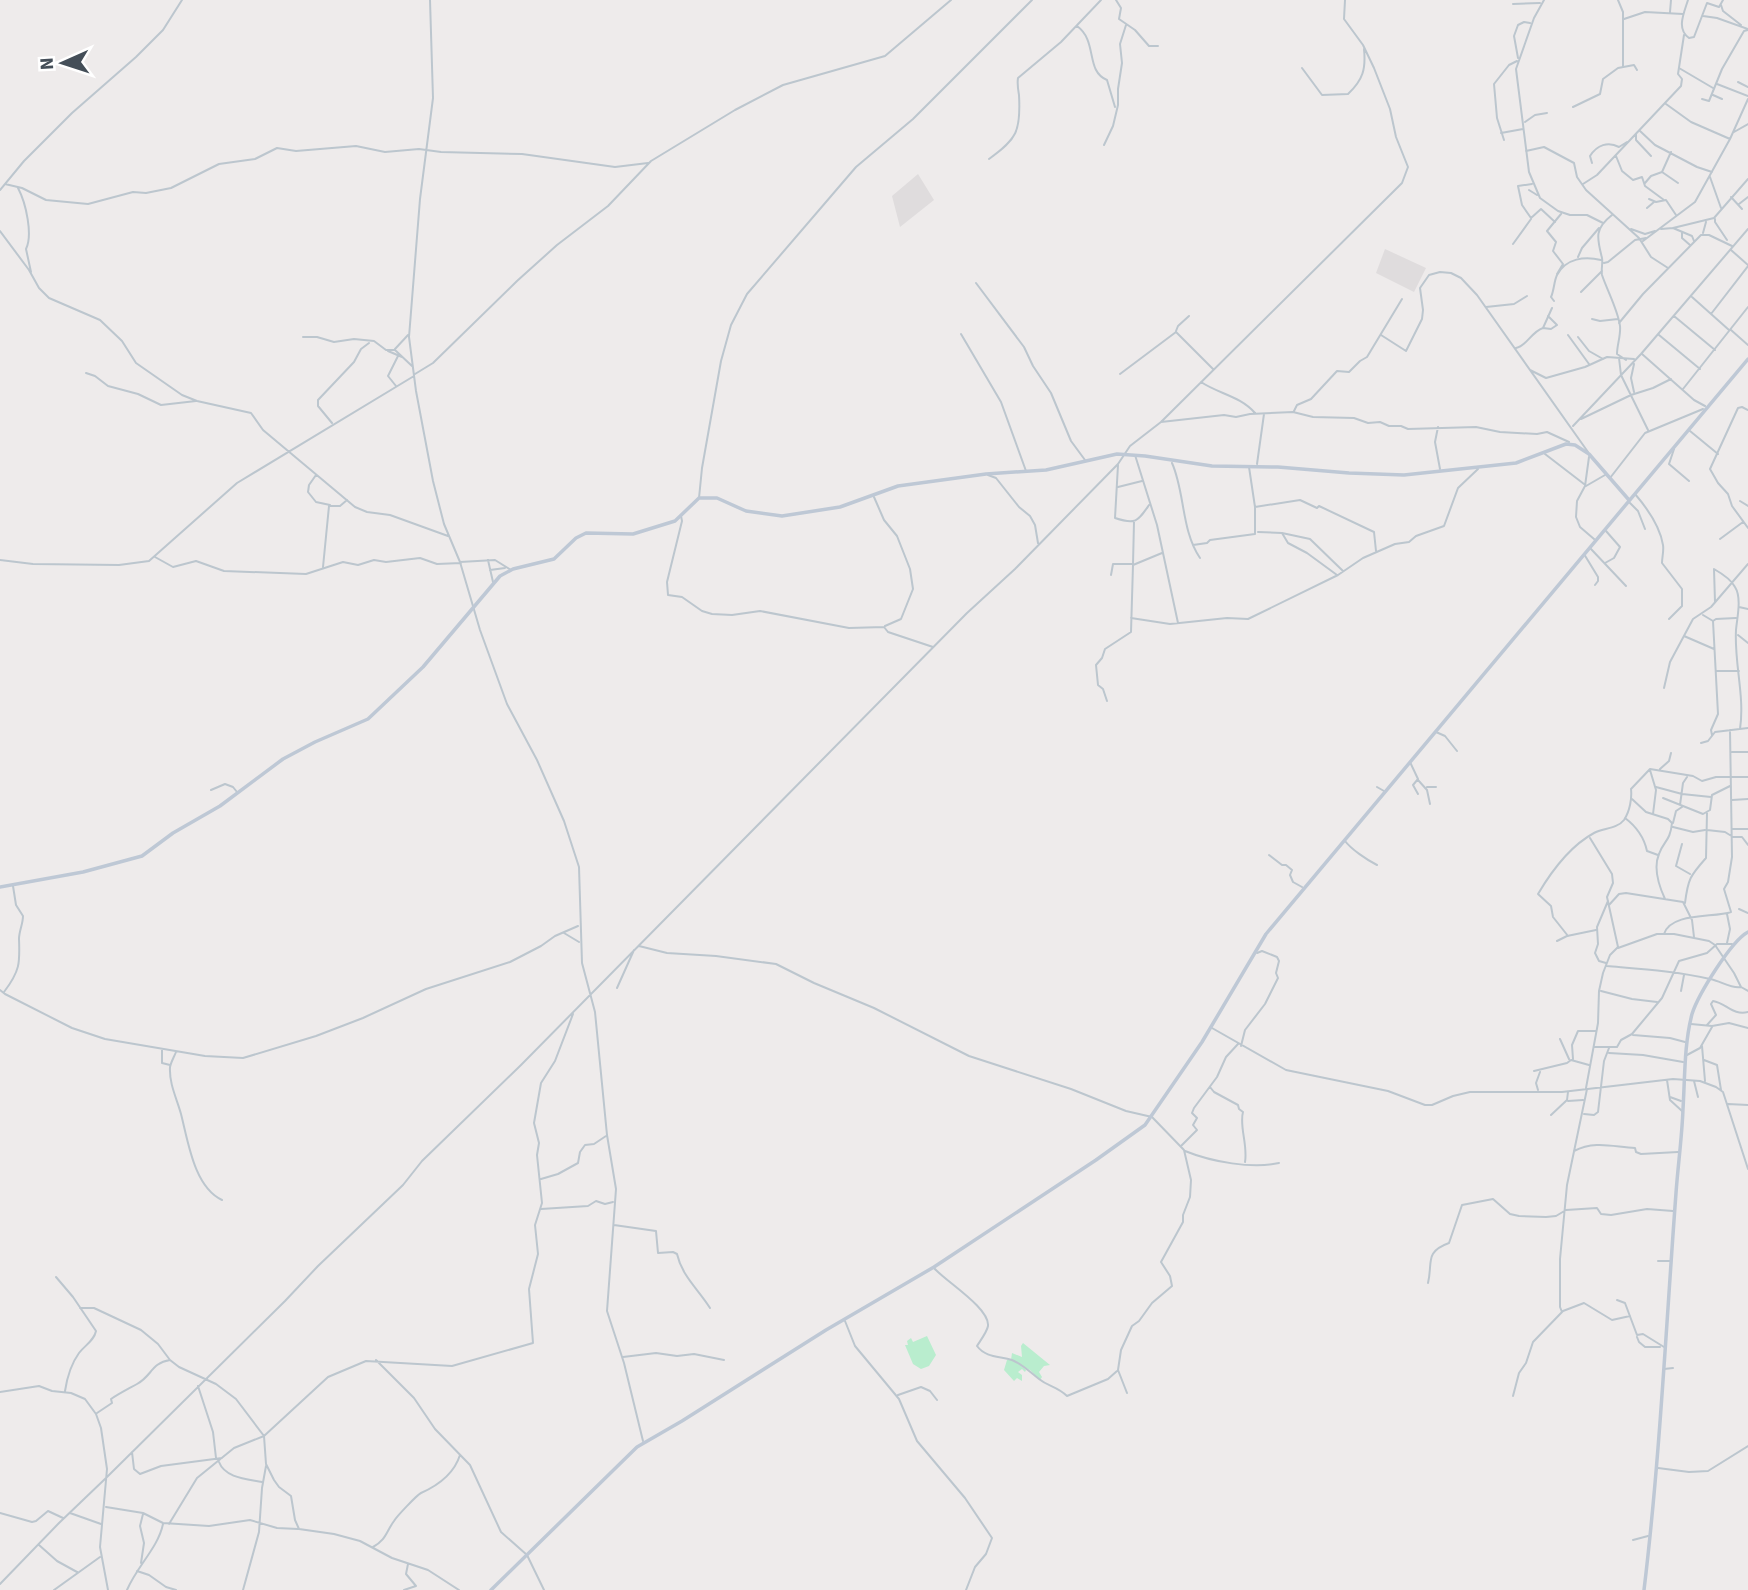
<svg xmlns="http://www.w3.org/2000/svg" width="1748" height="1590" font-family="'Source Sans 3',sans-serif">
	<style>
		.education { fill: #dfdcdd }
		.green { fill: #b9edce }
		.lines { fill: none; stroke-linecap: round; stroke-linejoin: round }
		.street { stroke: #bcc6ce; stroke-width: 2 }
		.secondary { stroke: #bec8d5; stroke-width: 3.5 }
	</style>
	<rect width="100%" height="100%" fill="#eeebeb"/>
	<path class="education" d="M918,174L934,200L900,227L892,196Z
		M1385,249L1426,268L1414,292L1376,273Z"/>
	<path class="green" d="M927,1336L936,1355L929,1366L921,1369L913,1364L905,1345H908L907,1341L911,1338L913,1342Z
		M1023,1343L1050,1365L1044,1366L1039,1372L1042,1377L1040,1380L1030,1370L1020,1365L1026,1370L1025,1372L1022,1369L1018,1372L1022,1375V1381L1017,1378L1014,1381L1004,1370L1007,1360H1011L1012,1353L1022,1357L1021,1346Z"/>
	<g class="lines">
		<path class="street" d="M430,0L433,98L420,199L409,337L416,391L433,481L444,524L460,562L495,560L511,570
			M1116,0L1121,8L1119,19L1135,30L1149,46H1158
			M1544,0L1534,18L1516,69L1529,172L1540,198L1558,211L1570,215H1587L1603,223
			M1618,0L1623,12V66
			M1688,0C1684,13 1676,29 1689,38L1694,37L1707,3L1719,7L1723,0
			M1513,4L1540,3
			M1721,5L1723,11L1741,25
			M1670,12L1671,0
			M1703,16L1717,18L1748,29
			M1624,19L1645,12L1683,14
			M1077,26C1098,41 1085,71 1107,80L1115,107
			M1518,58L1514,36L1518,25L1524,22L1530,23
			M1302,68L1322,95L1348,94C1363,80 1366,69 1364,49
			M1679,68L1713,88
			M1738,82L1748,87
			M1717,84L1748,96
			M1713,95L1722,99
			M1702,99L1709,101L1722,69L1744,31L1748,30
			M1666,104L1691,122L1730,139
			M1573,107L1600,94L1603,79L1618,68L1634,65L1637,70
			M1525,122L1535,115L1547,113
			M1640,131L1655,145L1697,167L1712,172
			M1734,132L1748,124
			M1501,133L1523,129
			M1636,134V140L1651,156
			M1504,140L1497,118L1494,84L1509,65L1517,61
			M1104,145L1113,126L1118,105V89L1122,63L1120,44L1126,25
			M1526,151L1544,147L1574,163L1577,177L1586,190L1639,238L1651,257L1668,268
			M1671,152L1662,172L1678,183
			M1616,156L1622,171L1633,180L1642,177L1645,186L1664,200
			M989,159C1017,139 1021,131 1019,95C1018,89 1017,84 1018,78L1061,42L1101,0
			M1592,163L1590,156C1597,145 1608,141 1619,147L1627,142
			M1710,177L1721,208
			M1645,183L1651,176L1662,172
			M5,184L22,188L46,200L88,204L133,192L146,193L171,188L219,164L255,159L277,148L296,151L356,146L385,152L419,149L441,152L522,154L615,167L648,163
			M1532,184L1518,186L1522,205L1531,218L1541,209L1555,222
			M1583,184L1597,175L1681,86L1682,79L1678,74L1684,35
			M18,188C26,203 33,235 26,249L31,272
			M0,190L24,161L72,113L136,57L163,30L182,0
			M1529,190L1537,195
			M1731,197L1742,209
			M1649,199L1656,202L1666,200L1676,215
			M1739,204L1748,197
			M1647,208L1654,202
			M1612,215C1594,229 1597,238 1602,258C1603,263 1601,269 1602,275C1607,290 1618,310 1620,326C1621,335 1617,345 1617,354L1626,360
			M1715,219V222L1727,240
			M1673,228L1714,218L1748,179
			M1631,229L1645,234L1655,231
			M1661,229L1673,228L1692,236L1694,241
			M0,231L29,270L39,288L49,298L100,320L122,341L136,363L182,395L197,401L251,413L263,430L355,507L367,512L390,515L448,536
			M1682,233V238L1690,245
			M1703,233L1706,222
			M1643,241L1695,202L1730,139L1748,99
			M1513,244L1531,219
			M1731,250L1748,265
			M1578,257L1582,248L1599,228
			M1604,263L1608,262L1635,240L1646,238
			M1557,274L1563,264L1553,251L1556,242L1547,231L1561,214
			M976,283L1024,347L1033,366L1051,393L1071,441L1085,460
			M1581,292L1602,271
			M1692,297L1729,330
			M1554,301L1551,297C1554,291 1554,281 1557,275C1566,258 1585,256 1601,260
			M1486,307L1514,304L1527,296
			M1711,314L1748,266
			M1674,316L1715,350
			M1592,319L1600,321L1618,319
			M1619,323L1643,294L1701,235H1709L1732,246
			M1543,328L1551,329L1557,325L1548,316
			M1731,330L1748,345
			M1176,331L1178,326L1189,316
			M961,334L1001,402L1026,471
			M1381,335L1406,351L1422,319L1423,310L1420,288L1429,275L1440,272L1451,273L1461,278L1477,295L1588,452
			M1568,335L1589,364
			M1659,335L1700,369
			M303,337H317L334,342L354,339L374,341L386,350H395L412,366
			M1578,337L1589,351L1603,359
			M1516,348C1527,346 1531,332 1543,328L1552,308
			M395,349L408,335
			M388,351L402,357
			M1642,354L1694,400L1705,406
			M1619,358L1621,375L1648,430
			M1634,364L1631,378L1634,392
			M1530,370L1546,378L1585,367L1607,357L1634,359
			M86,373L95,376L108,386L138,394L161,405L196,401
			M415,374L433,363L517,281L557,245L608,206L651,161L735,110L783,85L885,56L951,0
			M1120,374L1176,332L1213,369
			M1201,382C1219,394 1240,396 1255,413
			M396,386L388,376L398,356
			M1683,389L1748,307
			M1748,410L1742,407L1738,408L1710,469L1718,483L1728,494L1732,506L1748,528
			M1294,411L1297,405L1311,399L1337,371L1349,372L1360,361L1367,357L1402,299
			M1581,419L1631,395L1653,388L1671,379
			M1161,422L1224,415L1236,417L1250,414L1293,412L1313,417L1354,418L1368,423L1380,422L1389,426H1401L1408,429L1476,427L1500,432L1537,434L1547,432L1569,442
			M332,423L318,406V400L354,362L361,349L369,343
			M1573,426L1641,354L1748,229
			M1438,427L1435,442L1440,469
			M1690,431L1718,454
			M1674,449L1669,464L1689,481
			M1545,454L1584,484
			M1135,455L1157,525L1178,623
			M1589,457L1585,486L1577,501L1576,517L1580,527L1594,539
			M1172,463C1185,492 1181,530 1200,558
			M1257,464L1264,414
			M1118,465L1115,518C1136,525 1138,521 1149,505
			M316,475L309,485L308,492L316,502L330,505
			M988,475L996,478L1019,507L1030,516L1035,525L1038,543
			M1610,478L1645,433L1703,409
			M1586,486L1605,475
			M1118,487L1142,481
			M1635,494C1647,508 1660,526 1663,545C1664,551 1662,557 1662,563L1682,589V606L1669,619
			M874,497L884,520L897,536L910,569L913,589L901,619L885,626
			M699,498L702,468L721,361L731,325L747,294L856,167L913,119L1032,0
			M1740,501L1748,506
			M1630,503L1638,511L1645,529
			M1255,507L1300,500L1317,508L1319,506L1374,532L1376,551
			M681,516L682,521L667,582L668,595L682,597L702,611L712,614L732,615L760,611L849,628L884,627L888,632L933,647
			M1258,532L1282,533L1310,539L1343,571
			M1282,533L1288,543L1307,553L1337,575
			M1720,539L1743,522
			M1193,545L1207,543L1210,540L1255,534V507L1249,467
			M1591,549L1626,586
			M1584,554L1598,577V581L1595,585
			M155,557L173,567L196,561L224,571L306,574L343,562L358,565L374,560L386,562L420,558L437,564L461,563
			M0,560L33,564L119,565L149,561L237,483L414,376
			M488,560L493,582
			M460,562L480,630L507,704L537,760L564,821L579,867L582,963L595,1012L607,1135L616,1189L607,1311L624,1363L643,1441
			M1605,563L1614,558L1620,547L1606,531
			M323,567L329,506H340L347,500
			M490,570L505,568
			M1111,575L1113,564H1133L1134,522
			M1715,602L1714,569C1721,573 1731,579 1735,587C1742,598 1737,618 1736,630C1734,663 1745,696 1740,729
			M1739,607L1748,609
			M1703,615L1713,621L1716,619L1736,618
			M1131,618L1170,624L1227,618L1248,619L1338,575L1363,558L1395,544L1409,542L1416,536L1444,526L1458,488L1478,469
			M1738,635L1748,643
			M1684,636L1714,649
			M1716,671H1739
			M1664,688L1670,662L1693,619L1711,607L1748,564
			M1107,701L1103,689L1098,685L1096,665L1102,658L1105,649L1131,632L1133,565L1162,553
			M1436,732L1445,736L1457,751
			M1712,735L1711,730L1718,714L1713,621
			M1701,743L1708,741L1715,732L1748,728
			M1732,752H1748
			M1410,762L1418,779L1413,785L1418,794
			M1660,769L1669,761L1671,753
			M1650,770L1656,790L1653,814
			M1418,780L1427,790L1430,804
			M1377,787L1384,791
			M1427,787H1436
			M1656,787L1682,794L1711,797
			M211,790L225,784L233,787L237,792
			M1663,798L1703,814L1710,810L1712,795L1730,786
			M1632,799L1646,812L1668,819L1672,823C1670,842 1664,840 1659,854C1653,868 1659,886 1665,899
			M1732,800L1748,799
			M1680,805L1683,783L1687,777
			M1625,818C1637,827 1644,837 1647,851L1658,855
			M1673,823L1676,811L1682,807
			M1673,827L1693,832L1705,830
			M1732,829H1748
			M1707,830L1725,832L1733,837H1742L1748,845
			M1345,841C1351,849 1367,860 1377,865
			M1682,844L1676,866L1690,874
			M1269,855L1282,865H1286L1292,870L1290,875L1293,882L1302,887
			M1685,903C1688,879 1690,876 1706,858L1707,813
			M1609,905L1619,894L1626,893L1683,902L1692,920L1694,937
			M1739,909L1748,913
			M564,933L579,942
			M1664,934C1671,912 1714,918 1731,912L1724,889L1728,882L1732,857L1730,730
			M1568,936L1553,917L1551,906L1538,894C1551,872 1570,846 1594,833C1603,828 1617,829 1624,820C1630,811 1632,798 1631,789L1650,769L1693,776L1702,781L1716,777H1748
			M1557,941L1567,936L1596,930
			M1727,943L1730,929L1727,914
			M639,946L667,953L716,956L776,964L814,983L874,1008L969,1056L1071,1089L1126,1111L1152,1117L1184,1150L1191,1180L1190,1197L1183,1215V1222L1161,1262L1170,1276L1172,1286L1152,1303L1139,1321L1132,1326L1121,1350L1118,1370L1127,1393
			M1618,948L1657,934H1674L1709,941L1715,945L1734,973L1741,987L1748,991
			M1606,963L1599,961L1595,953L1598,944L1597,927L1608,901
			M1607,966C1642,969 1676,971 1710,979C1721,981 1731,989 1741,987
			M617,988L634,950
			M0,990L5,994L72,1028L105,1039L205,1056L243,1058L316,1036L363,1018L426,989L510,962L541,946L555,936L578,926
			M1601,991L1632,999L1657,1002
			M1681,991L1684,975
			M4,992C20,971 20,963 19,939C19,931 23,924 23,916L16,905L13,886
			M1691,1024L1712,1026L1729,1023L1748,1028
			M1707,1025L1716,1015L1711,1004L1713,1001C1726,1003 1733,1016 1748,1012
			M1212,1028L1286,1070L1388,1091L1425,1105H1432L1453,1096L1470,1092H1562L1673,1079L1700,1081L1716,1087L1723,1092L1748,1169
			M1633,1035L1670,1038L1685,1042
			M1560,1039L1569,1059
			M1241,1046L1245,1030L1265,1004L1278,978L1276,973L1279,961L1277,957L1262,951L1257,953
			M1702,1046L1705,1081
			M1594,1047H1617L1621,1040L1632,1034L1662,998L1679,961L1707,953L1717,944H1732
			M162,1050V1063L170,1065
			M176,1052C174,1057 171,1062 170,1067C169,1084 177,1099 181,1114C188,1141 194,1187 222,1200
			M1609,1053L1643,1055L1683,1062
			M1687,1055L1700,1048L1712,1027
			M1573,1059L1572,1045L1578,1031H1596
			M1704,1060L1717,1065L1721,1090
			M1534,1071L1567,1063L1571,1060L1589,1065
			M1667,1080L1670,1100L1682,1111
			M1694,1081L1698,1097
			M1210,1087L1214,1092L1238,1105L1239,1109L1243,1112C1239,1126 1248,1145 1245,1162
			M1586,1088L1598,1023L1599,991L1603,973L1610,955L1618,947L1607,897L1613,883L1612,874L1590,838
			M1538,1090L1536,1083L1540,1072
			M1670,1097L1681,1101
			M1568,1101L1583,1100
			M1728,1104L1748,1105
			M1584,1114L1594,1115L1598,1112L1604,1061L1609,1048
			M1551,1115L1567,1100L1568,1092
			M1181,1146L1197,1130L1193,1125L1197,1118L1192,1113L1194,1108L1217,1077L1226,1057L1238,1044
			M1185,1151C1212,1162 1252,1169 1279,1163
			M1574,1151C1595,1140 1614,1147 1635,1148L1636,1152L1641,1154L1678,1152
			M541,1179L558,1174L578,1163L580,1152L585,1145L594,1144L606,1136
			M541,1209L588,1206L596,1201L605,1204L613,1202
			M614,1225L656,1231L658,1253L673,1252L677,1254C682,1276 698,1289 710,1308
			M1658,1261H1671
			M934,1268C945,1281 990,1308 988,1326C987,1332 980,1341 977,1346C986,1358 999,1356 1012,1360C1022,1364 1031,1373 1039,1379C1049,1387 1056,1386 1067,1396L1108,1379L1117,1371
			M56,1277L73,1297L96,1331C94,1341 85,1345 79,1353C71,1364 67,1378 65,1391
			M1428,1283C1433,1263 1424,1252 1449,1243L1462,1205L1493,1199L1510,1214L1519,1216L1546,1217L1556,1216L1566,1210L1597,1208L1601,1214L1611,1215L1647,1209L1673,1211
			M1617,1300L1625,1303L1637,1335L1643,1334L1664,1347
			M80,1308H94L141,1330L158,1344L170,1360L179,1367L216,1384L236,1399L264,1436L266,1464L274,1480L279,1487L291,1496L295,1520L299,1529L334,1534L360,1541L392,1558L428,1570L459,1590
			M1562,1312L1560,1307V1259L1567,1185L1587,1089
			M845,1321L855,1346L899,1399L917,1441L965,1498L992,1538L986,1554L975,1567L966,1590
			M1637,1337L1639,1342L1645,1347H1660
			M623,1357L656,1353L677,1356L694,1354L724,1360
			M376,1360L414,1398L435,1429L470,1465L501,1532L527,1555L544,1590
			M1664,1369L1673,1368
			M198,1386L213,1432L216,1458
			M0,1392L39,1386L52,1391L71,1393L85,1399L96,1414L101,1428L107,1469L100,1547L108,1590
			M898,1395L921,1387L930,1391L937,1400
			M1513,1396L1519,1373L1526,1363L1533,1342L1563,1311L1584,1303L1612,1320L1630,1316
			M97,1413L112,1403L111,1399C120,1393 128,1389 137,1384C152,1376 151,1363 170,1360
			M132,1452L134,1469L140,1474L161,1466L222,1458
			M219,1462C225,1478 247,1479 262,1482
			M1658,1468L1689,1472L1708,1471L1748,1446
			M107,1477L285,1301L318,1266L403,1185L422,1161L521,1065L967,613L1015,569L1118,464L1130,446L1161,422L1402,183L1408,167L1396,137L1390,109L1374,68L1363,45L1344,19L1345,0
			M106,1507L143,1513L163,1523L209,1526L250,1520L277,1528L298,1529
			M0,1513L32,1522L36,1521L48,1511L63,1518
			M70,1513L101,1524
			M169,1524L197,1478L234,1448L264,1436L328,1377L366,1361L452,1366L533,1343L529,1289L538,1254L535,1225L542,1203L537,1155L539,1143L534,1123L541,1083L555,1061L573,1014
			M1633,1540L1648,1536
			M39,1545L57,1561L77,1572
			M373,1547C386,1540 386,1532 394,1521C397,1516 417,1495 421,1493C439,1485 454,1474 460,1455
			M141,1563L144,1543L140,1526L143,1514
			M137,1571L149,1575L166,1587L176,1590
			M0,1584L59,1523L106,1478
			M54,1590L100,1557
			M127,1590C137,1566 158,1548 163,1524
			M243,1590L259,1532L262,1488L266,1466
			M404,1590L416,1586L406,1574L408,1564"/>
		<path class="secondary" d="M0,887L83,872L142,856L173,833L220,806L283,759L315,742L368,719L423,667L500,576L513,569L554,559L576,538L586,533L633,534L675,521L699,498H717L746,511L782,516L840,507L898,486L986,474L1046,470L1117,454L1145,456L1212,466L1278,467L1349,473L1404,475L1516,463L1566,444L1575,445L1589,454L1629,500
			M491,1590L637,1447L682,1421L826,1330L934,1267L1096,1160L1145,1125L1202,1042L1266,934L1748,359
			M1644,1590C1660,1458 1666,1326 1676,1193C1678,1165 1682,1137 1683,1109C1685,1077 1684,1045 1692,1014C1698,995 1731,941 1748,932"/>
	</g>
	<g transform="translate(63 63) rotate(267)" stroke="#ffffff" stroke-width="5" paint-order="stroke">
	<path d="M0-5L12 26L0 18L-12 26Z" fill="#444e58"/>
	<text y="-10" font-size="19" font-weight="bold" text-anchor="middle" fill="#444e58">N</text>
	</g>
</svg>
